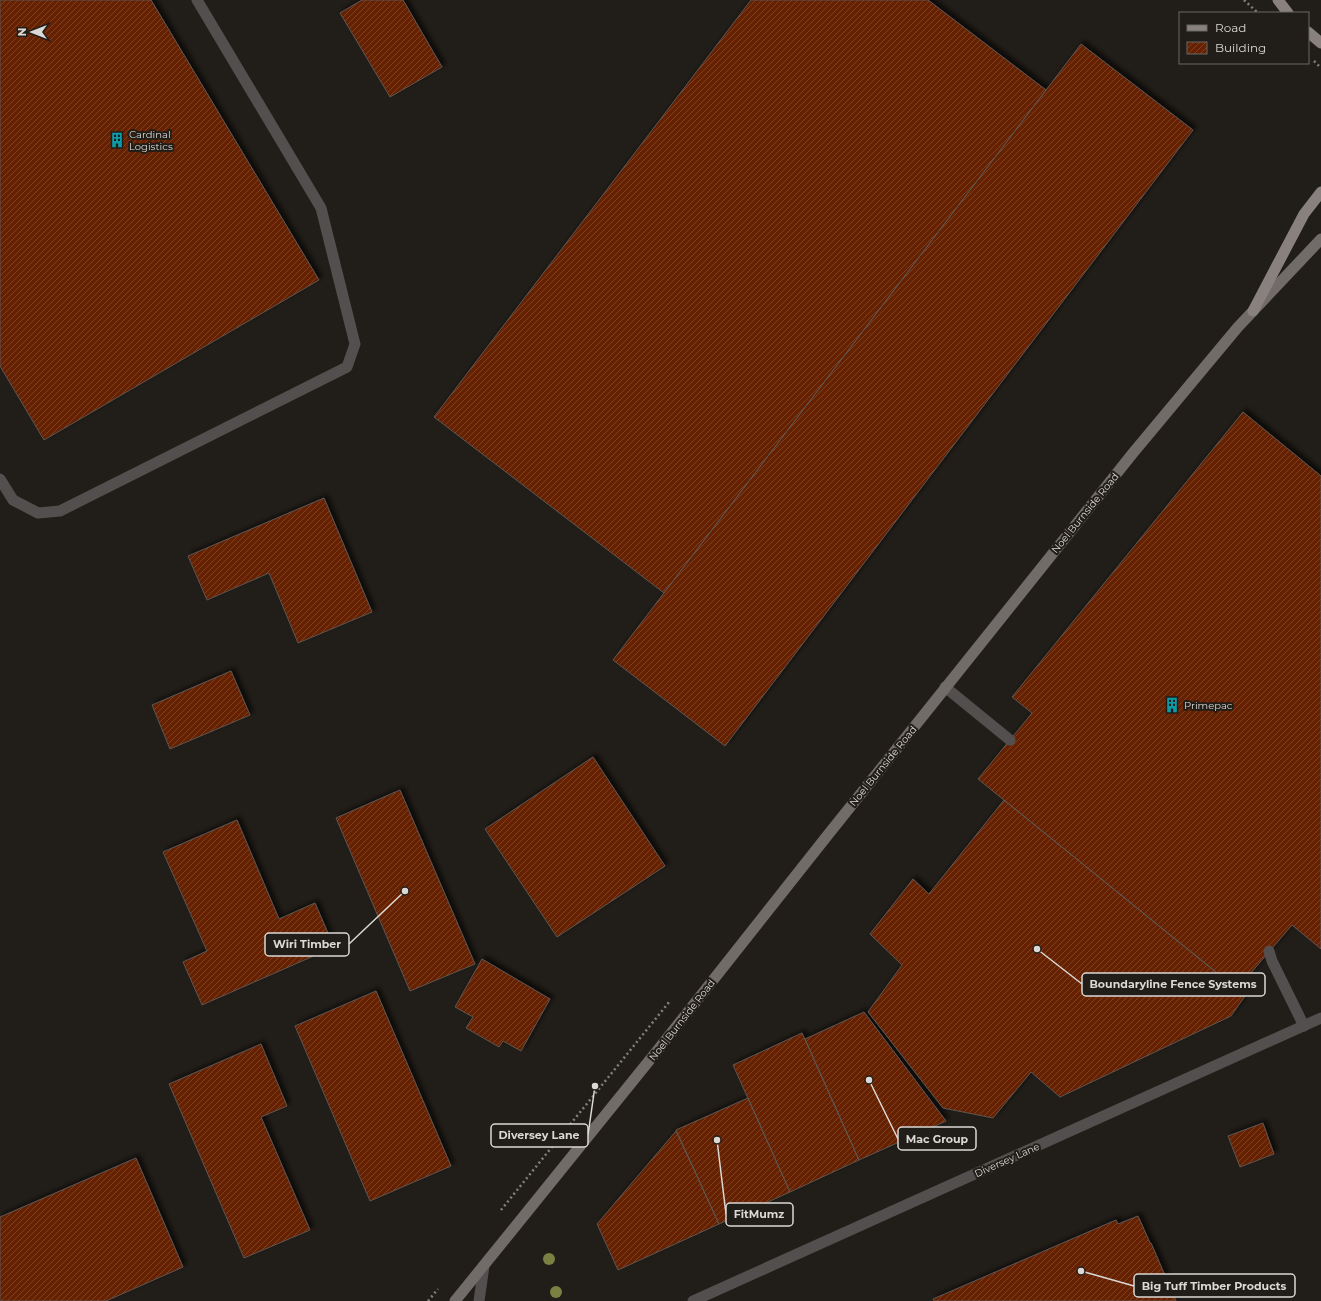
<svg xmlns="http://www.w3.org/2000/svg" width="1321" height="1301" font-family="Montserrat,sans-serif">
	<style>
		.building { fill: url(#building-hatch); stroke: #5d5552; filter: url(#shadow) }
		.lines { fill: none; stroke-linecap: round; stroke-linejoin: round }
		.path { stroke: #84817d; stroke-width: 2.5; stroke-dasharray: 2 3; stroke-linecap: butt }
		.service { stroke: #534f4e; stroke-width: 11 }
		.minor { stroke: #534f4e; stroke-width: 11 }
		.secondary { stroke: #716b69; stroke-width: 11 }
		.primary { stroke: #88817f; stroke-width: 11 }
		.tree { fill: #788142 }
		.labels { text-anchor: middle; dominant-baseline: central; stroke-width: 4; stroke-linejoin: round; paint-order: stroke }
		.poi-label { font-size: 10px; fill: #dbd8d5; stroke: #211d18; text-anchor: start }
		.street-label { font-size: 10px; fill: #dbd8d5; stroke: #211d18 }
		.leader { fill: none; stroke: #dbd8d5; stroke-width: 1.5 }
		.callout-dot { fill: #dbd8d5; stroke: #211d18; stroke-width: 1.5 }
		.callout { fill: #211d18; stroke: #dbd8d5; stroke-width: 1.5 }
		.callout-label { font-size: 11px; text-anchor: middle; font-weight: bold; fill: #dbd8d5 }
	</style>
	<defs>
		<pattern id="building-hatch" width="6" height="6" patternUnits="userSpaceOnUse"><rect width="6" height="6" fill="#662002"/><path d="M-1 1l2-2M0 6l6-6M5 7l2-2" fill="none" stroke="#7b4026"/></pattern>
		<filter id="shadow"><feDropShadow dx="3.5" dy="-3.5" stdDeviation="2" flood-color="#0009"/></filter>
	</defs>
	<rect width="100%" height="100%" fill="#211d18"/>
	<path class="building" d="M0,0H151L319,280L44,440L0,366Z
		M362,0H403L442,67L390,97L340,13Z
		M751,0H928L1046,90L664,593L434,417Z
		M1081,44L1193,130L725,746L613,660Z
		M1243,412L1321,476V949L1292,925L1237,989L978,779L1032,713L1012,697Z
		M324,498L372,612L298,643L269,573L207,600L188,556Z
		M231,671L250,715L170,749L152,705Z
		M593,757L665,866L557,937L485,829Z
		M400,790L475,964L410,991L336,818Z
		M1004,800L1245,996L1231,1016L1060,1097L1031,1072L993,1118L943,1108L868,1012L902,965L870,934L913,879L929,894Z
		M237,820L279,919L315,903L334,947L202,1005L183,962L207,951L163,852Z
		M482,959L550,999L521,1051L503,1041L499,1047L466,1028L473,1017L455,1007Z
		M376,991L451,1166L370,1201L295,1026Z
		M864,1012L946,1121L859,1160L805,1039Z
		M802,1033L859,1160L790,1192L733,1065Z
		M261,1044L287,1106L261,1117L310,1230L244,1258L169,1084Z
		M748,1098L790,1192L719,1224L676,1130Z
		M1263,1123L1274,1154L1240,1167L1228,1136Z
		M676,1131L719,1224L618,1270L597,1224Z
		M136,1158L183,1267L106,1301H0V1217Z
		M1138,1216L1150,1243H1151L1176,1301H934L933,1299L1116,1220L1118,1224Z"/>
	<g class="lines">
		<path class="path" d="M1244,0L1258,13
			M1314,61L1321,68
			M501,1210L670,1001
			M428,1301L438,1289"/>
		<path class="service" d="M0,479L13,500L38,513L60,511L347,367L355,344L321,208L197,0
			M945,687L1010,740
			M1269,951L1272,961L1304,1026"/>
		<path class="minor" d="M479,1301L484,1266
			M693,1301L1321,1018"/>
		<path class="secondary" d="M455,1301L657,1051L827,836L1133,453L1238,327L1321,239"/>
		<path class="primary" d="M1278,0L1288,13
			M1308,32L1321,43
			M1253,311L1304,214L1321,192"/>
	</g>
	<g class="tree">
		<circle cx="549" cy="1259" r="6"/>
		<circle cx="556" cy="1292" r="6"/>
	</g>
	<defs>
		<g id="building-bare" transform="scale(1.2)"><path d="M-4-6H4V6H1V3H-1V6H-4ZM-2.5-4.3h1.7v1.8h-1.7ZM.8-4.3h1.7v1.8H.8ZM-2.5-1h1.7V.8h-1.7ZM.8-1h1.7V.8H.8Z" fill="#0f9aa8" stroke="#211d18" stroke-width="2.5" paint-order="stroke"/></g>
	</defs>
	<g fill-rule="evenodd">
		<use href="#building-bare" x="117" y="140"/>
		<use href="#building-bare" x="1172" y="705"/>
	</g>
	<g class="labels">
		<g class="poi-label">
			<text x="129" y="134">Cardinal<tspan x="129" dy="12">Logistics</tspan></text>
			<text x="1184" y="705">Primepac</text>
		</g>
		<g class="street-label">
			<text transform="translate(1085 513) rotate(-51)">Noel Burnside Road</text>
			<text transform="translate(883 766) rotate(-51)">Noel Burnside Road</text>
			<text transform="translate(682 1020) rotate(-52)">Noel Burnside Road</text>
			<text transform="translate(1007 1160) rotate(-24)">Diversey Lane</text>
		</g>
	</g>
	<path class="leader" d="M405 891L349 944M1037 949L1082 984M595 1086L588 1135M869 1080L898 1139M717 1140L726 1214M1081 1271L1134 1286"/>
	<g class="callout-dot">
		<circle cx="405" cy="891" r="4"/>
		<circle cx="1037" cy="949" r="4"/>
		<circle cx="595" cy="1086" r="4"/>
		<circle cx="869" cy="1080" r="4"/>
		<circle cx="717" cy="1140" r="4"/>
		<circle cx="1081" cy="1271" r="4"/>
	</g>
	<g class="callout">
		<rect x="265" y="933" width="84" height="23" rx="4"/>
		<rect x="1082" y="973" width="183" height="23" rx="4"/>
		<rect x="491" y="1124" width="97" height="23" rx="4"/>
		<rect x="898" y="1127" width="78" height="23" rx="4"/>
		<rect x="726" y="1203" width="67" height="23" rx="4"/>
		<rect x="1134" y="1274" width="161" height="23" rx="4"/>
	</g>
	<g class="callout-label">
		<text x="307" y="948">Wiri Timber</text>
		<text x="1173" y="988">Boundaryline Fence Systems</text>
		<text x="539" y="1139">Diversey Lane</text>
		<text x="937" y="1143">Mac Group</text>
		<text x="759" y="1218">FitMumz</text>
		<text x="1214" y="1290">Big Tuff Timber Products</text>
	</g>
	<rect x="1179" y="12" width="130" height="52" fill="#211d18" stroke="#6b6864"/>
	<rect x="1187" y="25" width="20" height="6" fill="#88817f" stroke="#6b6864"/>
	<text x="1215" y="32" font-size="12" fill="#dbd8d5">Road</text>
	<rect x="1187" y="42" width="20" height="12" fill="url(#building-hatch)" stroke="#6b6864"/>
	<text x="1215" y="52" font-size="12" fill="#dbd8d5">Building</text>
	<g transform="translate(32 32) rotate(270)" stroke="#211d18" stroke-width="3" paint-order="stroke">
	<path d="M0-3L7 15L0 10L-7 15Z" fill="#dbd8d5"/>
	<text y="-6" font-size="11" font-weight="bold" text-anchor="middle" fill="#dbd8d5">N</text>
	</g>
</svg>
